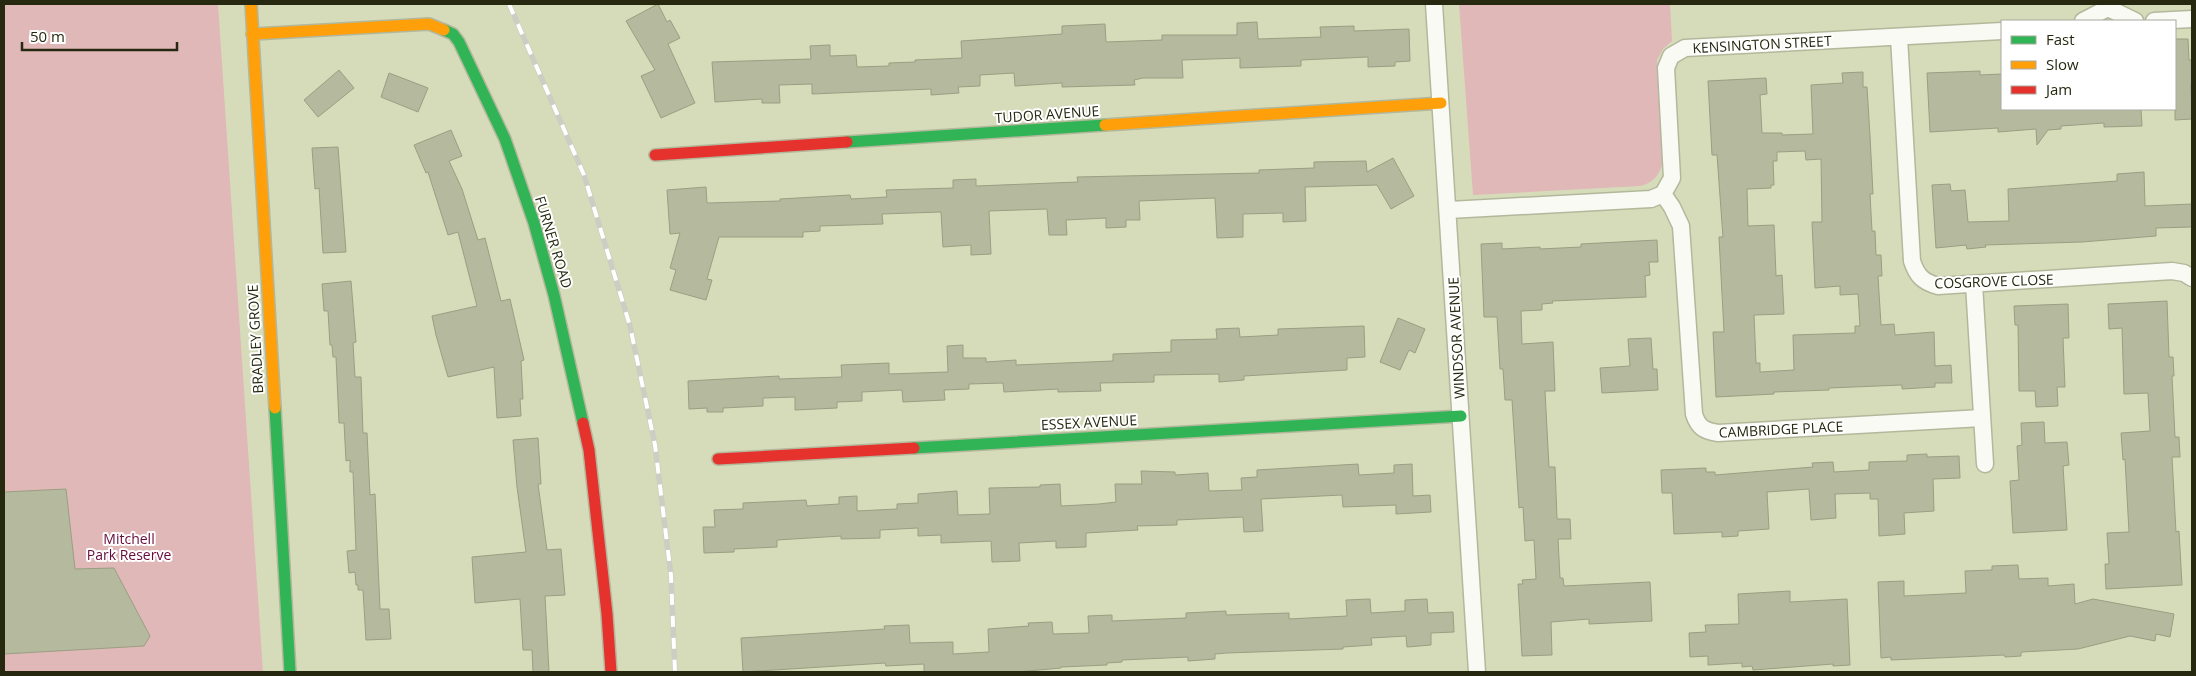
<svg xmlns="http://www.w3.org/2000/svg" width="2196" height="676" font-family="'Open Sans',sans-serif">
	<style>
		.green { fill: #e0b8b8 }
		.building { fill: #b5ba9e; stroke: #9a9e83; fill-rule: evenodd }
		.lines { fill: none; stroke-linecap: round; stroke-linejoin: round }
		.street-casing { stroke: #b3b89c; stroke-width: 19 }
		.fast-casing { stroke: #b3b89c; stroke-width: 14 }
		.slow-casing { stroke: #b3b89c; stroke-width: 14 }
		.jam-casing { stroke: #b3b89c; stroke-width: 14 }
		.street { stroke: #f9faf4; stroke-width: 16 }
		.fast { stroke: #30b455; stroke-width: 11 }
		.slow { stroke: #ff9f0a; stroke-width: 11 }
		.jam { stroke: #e5322d; stroke-width: 11 }
		.rail-casing { stroke: #cccec3; stroke-width: 5.5 }
		.rail { stroke: #fff; stroke-width: 4; stroke-dasharray: 11; stroke-linecap: butt }
		.labels { text-anchor: middle; dominant-baseline: central; stroke-width: 4; stroke-linejoin: round; paint-order: stroke }
		.street-label { font-size: 14px; fill: #262910; stroke: #fff }
		.park-label { font-size: 14px; fill: #660a3a; stroke: #fff }
	</style>
	<rect width="100%" height="100%" fill="#d6dcb9"/>
	<path class="green" d="M4,4H218L263,672H4Z
		M1459,4H1670L1672,41L1663,49L1657,60L1663,162C1659,176 1653,183 1640,186L1473,195Z"/>
	<path class="building" d="M658,4L667,22L670,20L680,38L668,44L695,103L661,118L641,76L655,70L626,21Z
		M1257,22L1258,39L1321,37L1320,27L1354,26V31L1409,29L1410,61L1395,62V66L1368,67V57L1301,60V66L1240,68V58L1182,60L1183,78H1143L1134,80L1135,85L1062,87V83L1015,86L1014,73L980,75V86L958,87L959,93L931,95V89L812,94V84L779,85L780,103H762V99L715,102L712,62L811,59L810,46L830,45V56L856,55L857,67L889,66V63L915,62V60L962,58L961,41L1062,34V26L1105,24L1106,42L1162,40V35H1237V23Z
		M2175,39H2188L2189,60H2192V83L2191,84L2192,119L2175,120Z
		M339,70L354,88L318,117L304,100Z
		M1980,71V75L2002,74V109H2141L2142,126L2104,127V123L2061,126V129L2048,130L2037,145L2036,129L1998,132V128L1930,132L1927,73Z
		M1863,72V87H1867L1870,136L1873,194H1870L1872,231H1875L1876,255H1881L1882,276H1878L1881,325L1894,324L1895,335L1934,332L1935,366L1951,365L1952,383H1935V387L1902,389V385L1829,388V390L1774,392V394L1716,397L1713,332H1724L1719,237H1723L1717,155H1712L1708,81L1766,78L1767,94L1760,95L1762,133H1782V135L1813,134L1811,85L1843,83L1842,73ZM1805,151L1806,160L1821,159L1822,222H1812L1815,288L1840,286V295L1858,294L1860,326H1855V333L1793,335L1794,370L1760,372V363H1756L1754,315L1784,314L1782,275L1776,276L1774,225L1748,226L1747,189L1771,188V185H1774L1773,161H1777V152Z
		M389,73L428,88L418,112L381,97Z
		M451,130L462,156L449,161L462,189L478,240L485,238L501,301L510,299L524,360L521,361L523,399H520L521,416L497,418L494,367L448,377L436,335L432,316L477,306L458,232L448,235L428,172L426,173L414,145Z
		M338,147L346,252L323,253L319,188L315,189L312,148Z
		M1393,158L1414,196L1391,209L1377,185L1305,187L1306,221L1283,222V213L1243,214V237L1217,238L1215,198L1139,201L1140,220H1126V227L1106,228V218L1066,220L1067,235H1049L1047,209L989,211L991,254L971,255V245L943,247L941,212L882,214L883,224L820,226V231L803,232V237H719L707,279L712,280L706,300L670,290L676,270L670,268L680,233L670,234L667,190L706,187L707,203L780,201V199L850,195L851,199L887,197L886,190L953,188V180L976,179V186L1078,182L1077,177L1259,173V170L1314,168V162L1366,161L1367,172Z
		M2144,172L2145,206L2192,204V227L2156,228V236L2082,242L1985,245L1986,247L1967,249L1966,245L1936,248L1932,185L1950,184L1951,191L1965,190L1968,222L2009,221L2008,189L2117,181V174Z
		M1657,240L1658,262H1649L1650,275L1645,276L1646,297L1552,301L1553,303L1542,304V310L1521,311L1522,344L1553,342L1555,391H1545L1549,467H1555L1557,519H1570L1571,539H1558L1560,578H1563L1564,586L1650,582L1652,621L1589,624V619L1551,622L1552,655L1522,656L1518,584H1523L1522,580L1536,579L1534,540L1525,541L1523,507L1519,508L1512,400H1505L1503,369H1500L1497,317H1484L1481,244L1502,243V249L1540,247V249L1581,247V244Z
		M351,281L356,342L353,343L355,377H361L363,433H367L370,495L375,494L380,609H389L391,639L366,640L363,590H358V585H356L355,572L349,573L347,551L356,550L353,472H350V460L346,461L344,423H339L336,357H333L332,345H330L328,311H324L322,284Z
		M2167,301L2169,357H2173L2174,376H2172L2175,437H2179L2180,457H2172L2176,532L2179,531L2182,585L2106,589L2105,564H2109L2107,533L2129,532L2125,459L2123,460L2121,433L2150,431L2148,393L2124,394L2122,328L2109,329L2108,304Z
		M2068,304L2069,338H2063L2065,387H2057L2058,406L2036,407L2035,391H2019L2018,325H2015L2014,306Z
		M1398,318L1425,329L1415,353L1409,350L1400,370L1380,362Z
		M1364,326L1365,357L1347,358V370L1244,376V380L1219,382V374L1154,375V382L1100,383L1101,391L1058,392V389L1004,392L1003,383L969,384V389L944,390L945,400L903,402L902,390L862,392V401L837,402V408L795,410V397L763,398V406L723,408V412H707V408L689,409L688,381L779,376V379L842,377L841,365L889,363V374L948,372L947,346L963,345V358H986V362L1016,360V365L1113,361V354L1171,352V340L1217,339L1216,329L1239,328L1240,337L1278,335V329Z
		M1651,338L1653,369H1657L1658,390L1602,393L1600,368L1630,366L1628,339Z
		M2044,422L2045,443L2067,442L2069,465L2063,466L2067,530L2013,533L2010,481L2019,480L2017,446L2022,445L2021,423Z
		M538,438L541,484H538L547,550L561,549L565,595L545,596L549,672H533L532,650H523L520,599L475,603L472,557L526,552L517,487L513,440Z
		M1927,454V457L1959,456L1960,478L1933,479L1934,511L1904,513L1905,534L1879,536L1878,499H1870V493L1835,494L1836,518L1811,520L1809,489L1767,492L1769,529L1738,531V536L1722,537V532L1674,534L1672,493H1662L1661,470L1706,468V472H1715V475L1813,467L1812,463L1833,462L1834,472L1869,470V462L1907,461V455Z
		M1358,464L1359,475L1394,473V465L1412,464L1413,496L1430,495L1431,512L1396,514V505L1343,507L1342,495L1261,499L1263,531L1244,532L1243,517L1177,520V525L1137,526L1138,530L1086,533V547L1056,548V541L1019,543L1020,561L992,562L991,541L941,543V535L918,536V528L880,530V538L841,539V536L777,540V547L734,549V552L704,553L703,527H715L714,510L743,509V503L806,500L807,506L839,504V497L857,496V511L897,509V504L918,503V494L957,491L958,515L990,514L989,488L1040,487V485L1060,484L1061,506L1099,504L1116,502L1115,484H1142L1141,471L1175,472V475L1208,473L1209,491L1242,490L1241,478L1257,477V470Z
		M66,489L75,569L114,568L150,636L144,646L4,654V492Z
		M2018,565L2019,579L2048,578V586L2074,584L2075,604L2093,599L2174,614L2170,637L2156,634L2155,641L2130,636L2078,649L2022,652L2021,653V656L2005,657L2004,655L1891,660V657L1881,658L1878,582L1904,581V596L1966,593L1965,571L1992,570V566Z
		M1790,591V602L1847,599L1850,665L1833,666V664L1753,670L1752,666L1742,667V663L1708,665V656L1690,657L1689,633L1706,632L1705,625L1739,624L1738,594Z
		M1370,599L1371,613L1405,611V600L1427,599L1428,613L1453,612L1454,632L1431,633V645L1407,647L1406,636L1371,638L1372,645L1343,647V649L1227,653L1215,654V659L1188,661V657L1122,660V662L1107,663V665L1061,667V668L1017,672H924V664L886,666L885,663L743,672L741,638L885,629L884,626L909,625L910,643L953,642V654L989,652L988,629L1029,626L1028,623L1052,622L1053,634L1089,633L1088,616L1112,615V621L1186,618V613L1226,611V615L1289,613V619L1347,616L1346,600Z"/>
	<g class="lines">
		<g class="street-casing">
			<path id="street" d="M1434,4L1477,672
				M2108,8L2135,21
				M2083,21L2108,8
				M2154,21L2192,19
				M1899,37L1912,261C1917,276 1923,282 1938,286L2172,271L2184,273L2192,278
				M1663,194L1672,207L1681,226L1694,414C1698,427 1704,431 1718,433L1982,418
				M1449,210L1651,199L1663,194L1672,178L1666,68L1671,56L1685,48L2002,31
				M1974,284L1985,464"/>
		</g>
		<g class="fast-casing">
			<path id="fast" d="M444,30L453,34L459,42L505,139L534,223L554,295L583,423
				M847,142L1105,125
				M275,408L290,672
				M914,448L1461,416"/>
		</g>
		<g class="slow-casing">
			<path id="slow" d="M251,4L275,408
				M252,34L429,24L444,30
				M1105,125L1441,103"/>
		</g>
		<g class="jam-casing">
			<path id="jam" d="M655,155L847,142
				M583,423L589,450L607,614L611,672
				M718,459L914,448"/>
		</g>
		<use href="#street" class="street"/>
		<use href="#fast" class="fast"/>
		<use href="#slow" class="slow"/>
		<use href="#jam" class="jam"/>
		<g class="rail-casing">
			<path id="rail" d="M509,4L584,175L630,326L655,445L671,576L675,672"/>
		</g>
		<use href="#rail" class="rail"/>
	</g>
	<g class="labels">
		<g class="street-label">
			<text transform="translate(1762 44) rotate(-3)">KENSINGTON STREET</text>
			<text transform="translate(1047 114) rotate(-4)">TUDOR AVENUE</text>
			<text transform="translate(554 242) rotate(73)">FURNER ROAD</text>
			<text transform="translate(1994 281) rotate(-2)">COSGROVE CLOSE</text>
			<text transform="translate(1456 338) rotate(-93)">WINDSOR AVENUE</text>
			<text transform="translate(255 339) rotate(-93)">BRADLEY GROVE</text>
			<text transform="translate(1089 422) rotate(-3)">ESSEX AVENUE</text>
			<text transform="translate(1781 429) rotate(-3)">CAMBRIDGE PLACE</text>
		</g>
		<g class="park-label">
			<text x="129" y="538">Mitchell<tspan x="129" dy="16">Park Reserve</tspan></text>
		</g>
	</g>
	<rect width="2196" height="676" fill="none" stroke="#262910" stroke-width="10"/>
	<rect x="2001" y="20" width="175" height="90" fill="#ffffff" stroke="#a8a99f"/>
	<rect x="2011" y="36" width="25" height="8" fill="#30b455" stroke="#a8a99f"/>
	<text x="2046" y="45" font-size="15" fill="#262910">Fast</text>
	<rect x="2011" y="61" width="25" height="8" fill="#ff9f0a" stroke="#a8a99f"/>
	<text x="2046" y="70" font-size="15" fill="#262910">Slow</text>
	<rect x="2011" y="86" width="25" height="8" fill="#e5322d" stroke="#a8a99f"/>
	<text x="2046" y="95" font-size="15" fill="#262910">Jam</text>
	<path d="M22 42v8h155v-8" fill="none" stroke="#262910" stroke-width="2.5"/>
	<text x="30" y="42" font-size="15" fill="#262910" stroke="#ffffff" stroke-width="4" paint-order="stroke">50 m</text>
</svg>
